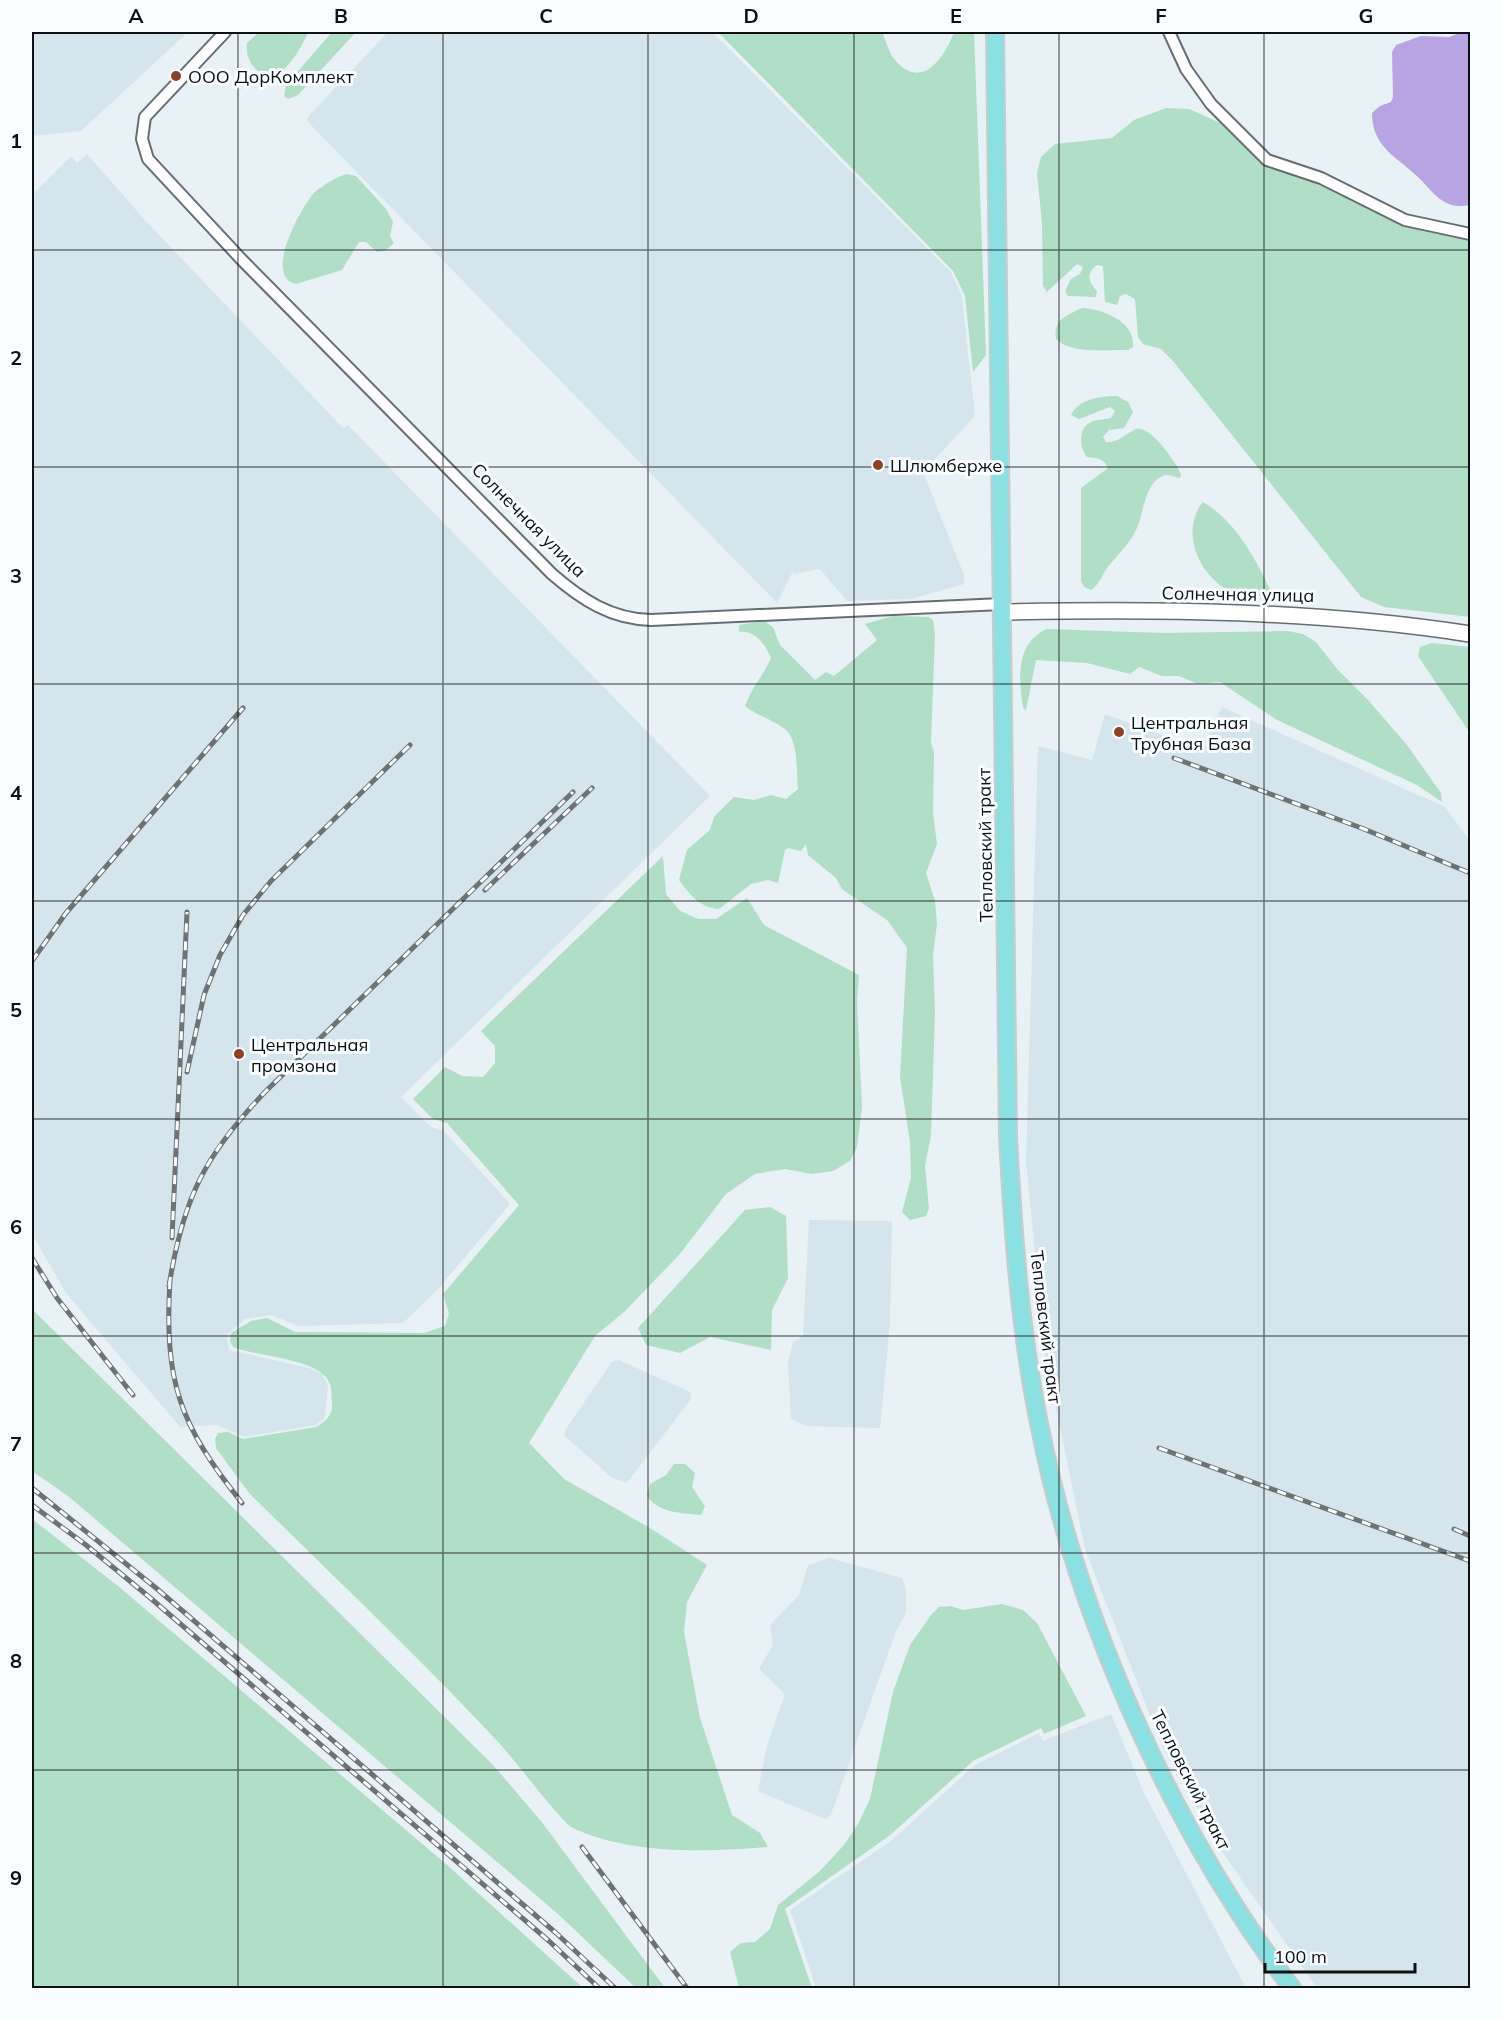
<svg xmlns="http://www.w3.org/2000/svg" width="1502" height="2020" font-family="Mulish,sans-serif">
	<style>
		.built { fill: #d4e5ed }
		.green { fill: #b1dec6 }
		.water { fill: #b8a3e3 }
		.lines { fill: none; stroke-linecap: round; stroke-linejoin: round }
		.street-casing { stroke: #666e72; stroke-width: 14 }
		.secondary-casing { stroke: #666e72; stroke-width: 18 }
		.primary-casing { stroke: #cacbcb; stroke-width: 20 }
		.street { stroke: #fff; stroke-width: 10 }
		.secondary { stroke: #fff; stroke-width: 15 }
		.primary { stroke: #8be0e1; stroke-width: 16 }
		.rail-casing { stroke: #6d7275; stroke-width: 5 }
		.rail { stroke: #f9fdff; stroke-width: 3; stroke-dasharray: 9; stroke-linecap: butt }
		.grid { fill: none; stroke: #0e1112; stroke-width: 1.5; stroke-opacity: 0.55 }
		.poi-dot { fill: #8b4225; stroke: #f9fdff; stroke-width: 2 }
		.labels { text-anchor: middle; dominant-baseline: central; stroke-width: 6; stroke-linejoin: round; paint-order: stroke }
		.poi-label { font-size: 18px; fill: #0e1112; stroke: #f9fdff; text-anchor: start }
		.street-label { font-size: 18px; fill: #0e1112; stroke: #f9fdff }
		.neatline { fill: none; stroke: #0e1112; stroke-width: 2 }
		.grid-label { font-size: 20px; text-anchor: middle; font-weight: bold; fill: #0e1112 }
	</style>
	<rect width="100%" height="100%" fill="#e8f1f5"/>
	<path class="built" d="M32,32H188L81,131L32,136Z
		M388,32H712L951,272L962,297L975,416L923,472L964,575V584L911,599L847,601L820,569L794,574L793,571L777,603L309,123L307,118Z
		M87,154L143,218L343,428L348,425L710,796L401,1097L431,1127L444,1131L510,1204L438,1289L403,1323L298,1326L272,1315L245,1319L227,1335L229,1350L309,1368L322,1374L328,1385L325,1417L316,1425L244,1437L217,1425L180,1427L66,1293L32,1234V195L71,156L77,163Z
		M1222,707L1445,807L1470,841V1988H1317L1218,1846L1162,1746L1085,1549L1045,1354L1026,1161L1038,746L1092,760L1105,714L1202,750Z
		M809,1220L892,1221L890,1323L880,1428L806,1426L791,1418L788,1363L793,1342L803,1336Z
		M619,1360L690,1392L691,1399L627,1483L611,1477L565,1436V1430L612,1362Z
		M829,1558L902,1578L906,1589V1613L896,1631L830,1817L825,1819L758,1791L767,1745L785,1694L759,1669L773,1645L770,1625L799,1595L808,1565Z
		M1111,1714L1144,1793L1246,1988H816L790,1910L891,1841L975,1765L1039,1733L1043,1741Z"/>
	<path class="green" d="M259,32H309C299,49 289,73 268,78C254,70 245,60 247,43Z
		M332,32H356L298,95L288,99L284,96L286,85Z
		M718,32H882C886,40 889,54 896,61C922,91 945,57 954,32H974L986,355L973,372L965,296L953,271Z
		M1166,108L1189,109L1225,125L1262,163L1309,180L1389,219L1417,229L1470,240V617L1384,607L1361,597L1173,361L1161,349L1143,344L1138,337L1135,299L1126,294L1120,296L1117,305L1105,302L1103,266L1097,265C1086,273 1088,282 1097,291L1096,297L1068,296L1065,291L1071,279L1080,274L1083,267L1077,264L1047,292L1043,286L1042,223L1037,173L1041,157L1055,144L1112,138L1134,120Z
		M346,174L356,176L386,209L393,222L390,236L394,243L386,250L377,252L366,242H359L342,270L296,284C263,277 300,209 314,193C323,185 335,178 346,174Z
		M1082,308C1103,309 1136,322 1133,347L1128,350C1108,349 1071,355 1056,339C1053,319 1066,316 1082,308Z
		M1117,396L1128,402L1133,412L1124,428L1109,430L1103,437L1106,442C1118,443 1125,434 1136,429C1149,424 1176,462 1181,474L1180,478C1176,478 1171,475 1167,475C1144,478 1144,516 1136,530C1129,545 1117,555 1107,568C1102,575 1099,585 1091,590L1084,587L1081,581V488L1108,468C1104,458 1097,458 1087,457C1079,448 1078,428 1091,422C1097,419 1104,420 1111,418L1115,411L1110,407L1079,419L1071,415C1079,399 1100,396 1117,396Z
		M1203,502C1235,521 1254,556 1270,589L1269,593C1221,613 1170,542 1203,502Z
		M893,616L929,617L933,620L935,634L931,743L934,752L933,813L937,844L926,873L935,901L937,924L933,955L935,1012L931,1136L925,1166L929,1208L926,1216L910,1220L902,1212L911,1178L910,1142L900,1077L907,948L888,921L842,889L836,878L808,855L806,844L801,851L788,848L785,850L778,883L768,880L751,884L719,909C700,908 690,895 679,880L687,850L710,830L714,817L734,797L754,800L771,795L786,799L798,789C796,773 799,742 786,730C775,720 757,716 745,706C752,687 763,676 771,658C765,644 755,630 739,632V625L764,621L773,627L780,645L815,680L826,672L834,676L877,640L865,624Z
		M1047,629L1164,633L1288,631L1303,634L1316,642L1337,669L1369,701L1407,745L1441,793L1442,802L1417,785L1277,720L1220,682L1198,684L1179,676H1162L1139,667L1130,674L1087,663L1036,660L1026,710L1023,708C1019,679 1015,643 1047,629Z
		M1432,643L1470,647V733L1418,656L1420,647Z
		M663,856L666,894L680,911L698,919H716L747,898L764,925L859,975L857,1002L862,1107L857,1147L850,1161L833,1171L811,1174L785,1169L755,1174L726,1194L679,1255L624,1312L595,1336L529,1443L564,1479L650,1528L707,1565L687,1602L684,1632L700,1718L732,1815L760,1833L768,1847C707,1852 628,1855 571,1827C561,1821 513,1758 500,1744C420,1658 333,1576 249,1493L216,1448L215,1439L218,1433L228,1432L243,1439L316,1427C325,1422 334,1415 332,1402C331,1397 332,1389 330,1384C321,1358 257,1357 233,1347L230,1341L231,1333L251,1321L267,1318L295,1332L424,1333L445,1326L449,1313L443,1294L519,1205L447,1123L433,1119L413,1099L445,1067L462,1076L483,1077L495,1063V1046L481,1031Z
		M770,1207L786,1216L788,1278L772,1310L771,1350L710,1337L680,1353L646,1345L638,1328L745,1210Z
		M32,1309L493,1765L541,1821L665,1988H636L558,1914L68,1496L32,1471Z
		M674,1464H685L695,1473L692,1487L705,1506L701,1515C682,1513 658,1513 647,1496L650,1484L666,1475Z
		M32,1519L118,1586L446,1864L583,1988H32Z
		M1002,1604L1023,1610L1037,1623L1086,1716L1044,1734L1041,1728L973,1761L889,1836L785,1909L812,1988H739L730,1952L741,1943L755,1942L770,1929L778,1905L820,1871L844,1845L858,1824L870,1799L893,1692L910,1645L931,1615L939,1607L951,1606L963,1610Z"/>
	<path class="water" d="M1463,32H1470V205C1444,210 1436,195 1420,179C1398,157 1372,148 1372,113L1380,106L1391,102L1393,97L1392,52L1396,45L1421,36L1449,37Z"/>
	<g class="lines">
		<g class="street-casing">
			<path id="street" d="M225,32L145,117L142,139L148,159L241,259L552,574C582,600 611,619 651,620L1002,604
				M1169,32L1186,69L1211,104L1267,160L1321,178L1405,220L1470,234"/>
		</g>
		<g class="secondary-casing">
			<path id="secondary" d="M1003,612C1159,609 1316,610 1470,634"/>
		</g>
		<g class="primary-casing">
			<path id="primary" d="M995,32L1008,1136C1013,1234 1020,1332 1040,1428C1078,1620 1174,1833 1292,1988"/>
		</g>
		<use href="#street" class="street"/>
		<use href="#secondary" class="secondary"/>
		<use href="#primary" class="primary"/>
		<g class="rail-casing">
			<path id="rail" d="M1174,758L1364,829L1470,873
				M485,890L592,788
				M32,961L66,913L243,708
				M187,1072L204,995L220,955L243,915L271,881L410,745
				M172,1238L187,912
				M32,1258L57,1298L133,1395
				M170,1280C164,1382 179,1424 242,1503
				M169,1286C183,1199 204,1156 265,1092L573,792
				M1159,1448L1470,1561
				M32,1488L156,1588L556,1933L615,1988
				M32,1505L86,1545L148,1596L549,1941L599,1988
				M1454,1529L1470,1536
				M582,1847L687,1988"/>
		</g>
		<use href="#rail" class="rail"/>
	</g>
	<path class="grid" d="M238,32V1988M443,32V1988M648,32V1988M854,32V1988M1059,32V1988M1264,32V1988M32,250H1470M32,467H1470M32,684H1470M32,901H1470M32,1119H1470M32,1336H1470M32,1553H1470M32,1770H1470"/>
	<g class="poi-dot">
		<circle cx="176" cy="76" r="6"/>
		<circle cx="878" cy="465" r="6"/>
		<circle cx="1119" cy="732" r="6"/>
		<circle cx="239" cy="1054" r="6"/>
	</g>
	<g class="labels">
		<g class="poi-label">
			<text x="188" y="76">ООО ДорКомплект</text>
			<text x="890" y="465">Шлюмберже</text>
			<text x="1131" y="722">Центральная<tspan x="1131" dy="21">Трубная База</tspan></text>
			<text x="251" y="1044">Центральная<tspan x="251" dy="21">промзона</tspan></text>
		</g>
		<g class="street-label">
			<text transform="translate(529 520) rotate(45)">Солнечная улица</text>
			<text transform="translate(1238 594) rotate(1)">Солнечная улица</text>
			<text transform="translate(985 845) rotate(-91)">Тепловский тракт</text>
			<text transform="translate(1046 1327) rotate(83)">Тепловский тракт</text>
			<text transform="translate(1191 1780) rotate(63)">Тепловский тракт</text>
		</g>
	</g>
	<rect width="1502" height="2020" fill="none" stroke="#f9fdff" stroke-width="66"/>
	<path d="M1265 1963v9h150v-9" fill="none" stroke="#0e1112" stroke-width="3"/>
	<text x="1274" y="1963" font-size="18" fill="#0e1112" stroke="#f9fdff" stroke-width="4.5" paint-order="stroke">100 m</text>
	<rect x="33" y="33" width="1436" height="1954" class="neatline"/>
	<g class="grid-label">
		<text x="136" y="23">A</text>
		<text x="341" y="23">B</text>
		<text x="546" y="23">C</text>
		<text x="751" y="23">D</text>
		<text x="956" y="23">E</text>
		<text x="1161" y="23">F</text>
		<text x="1366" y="23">G</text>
		<text x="16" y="148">1</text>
		<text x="16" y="365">2</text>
		<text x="16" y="583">3</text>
		<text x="16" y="800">4</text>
		<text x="16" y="1017">5</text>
		<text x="16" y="1234">6</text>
		<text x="16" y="1451">7</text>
		<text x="16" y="1668">8</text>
		<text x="16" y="1885">9</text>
	</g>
</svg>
